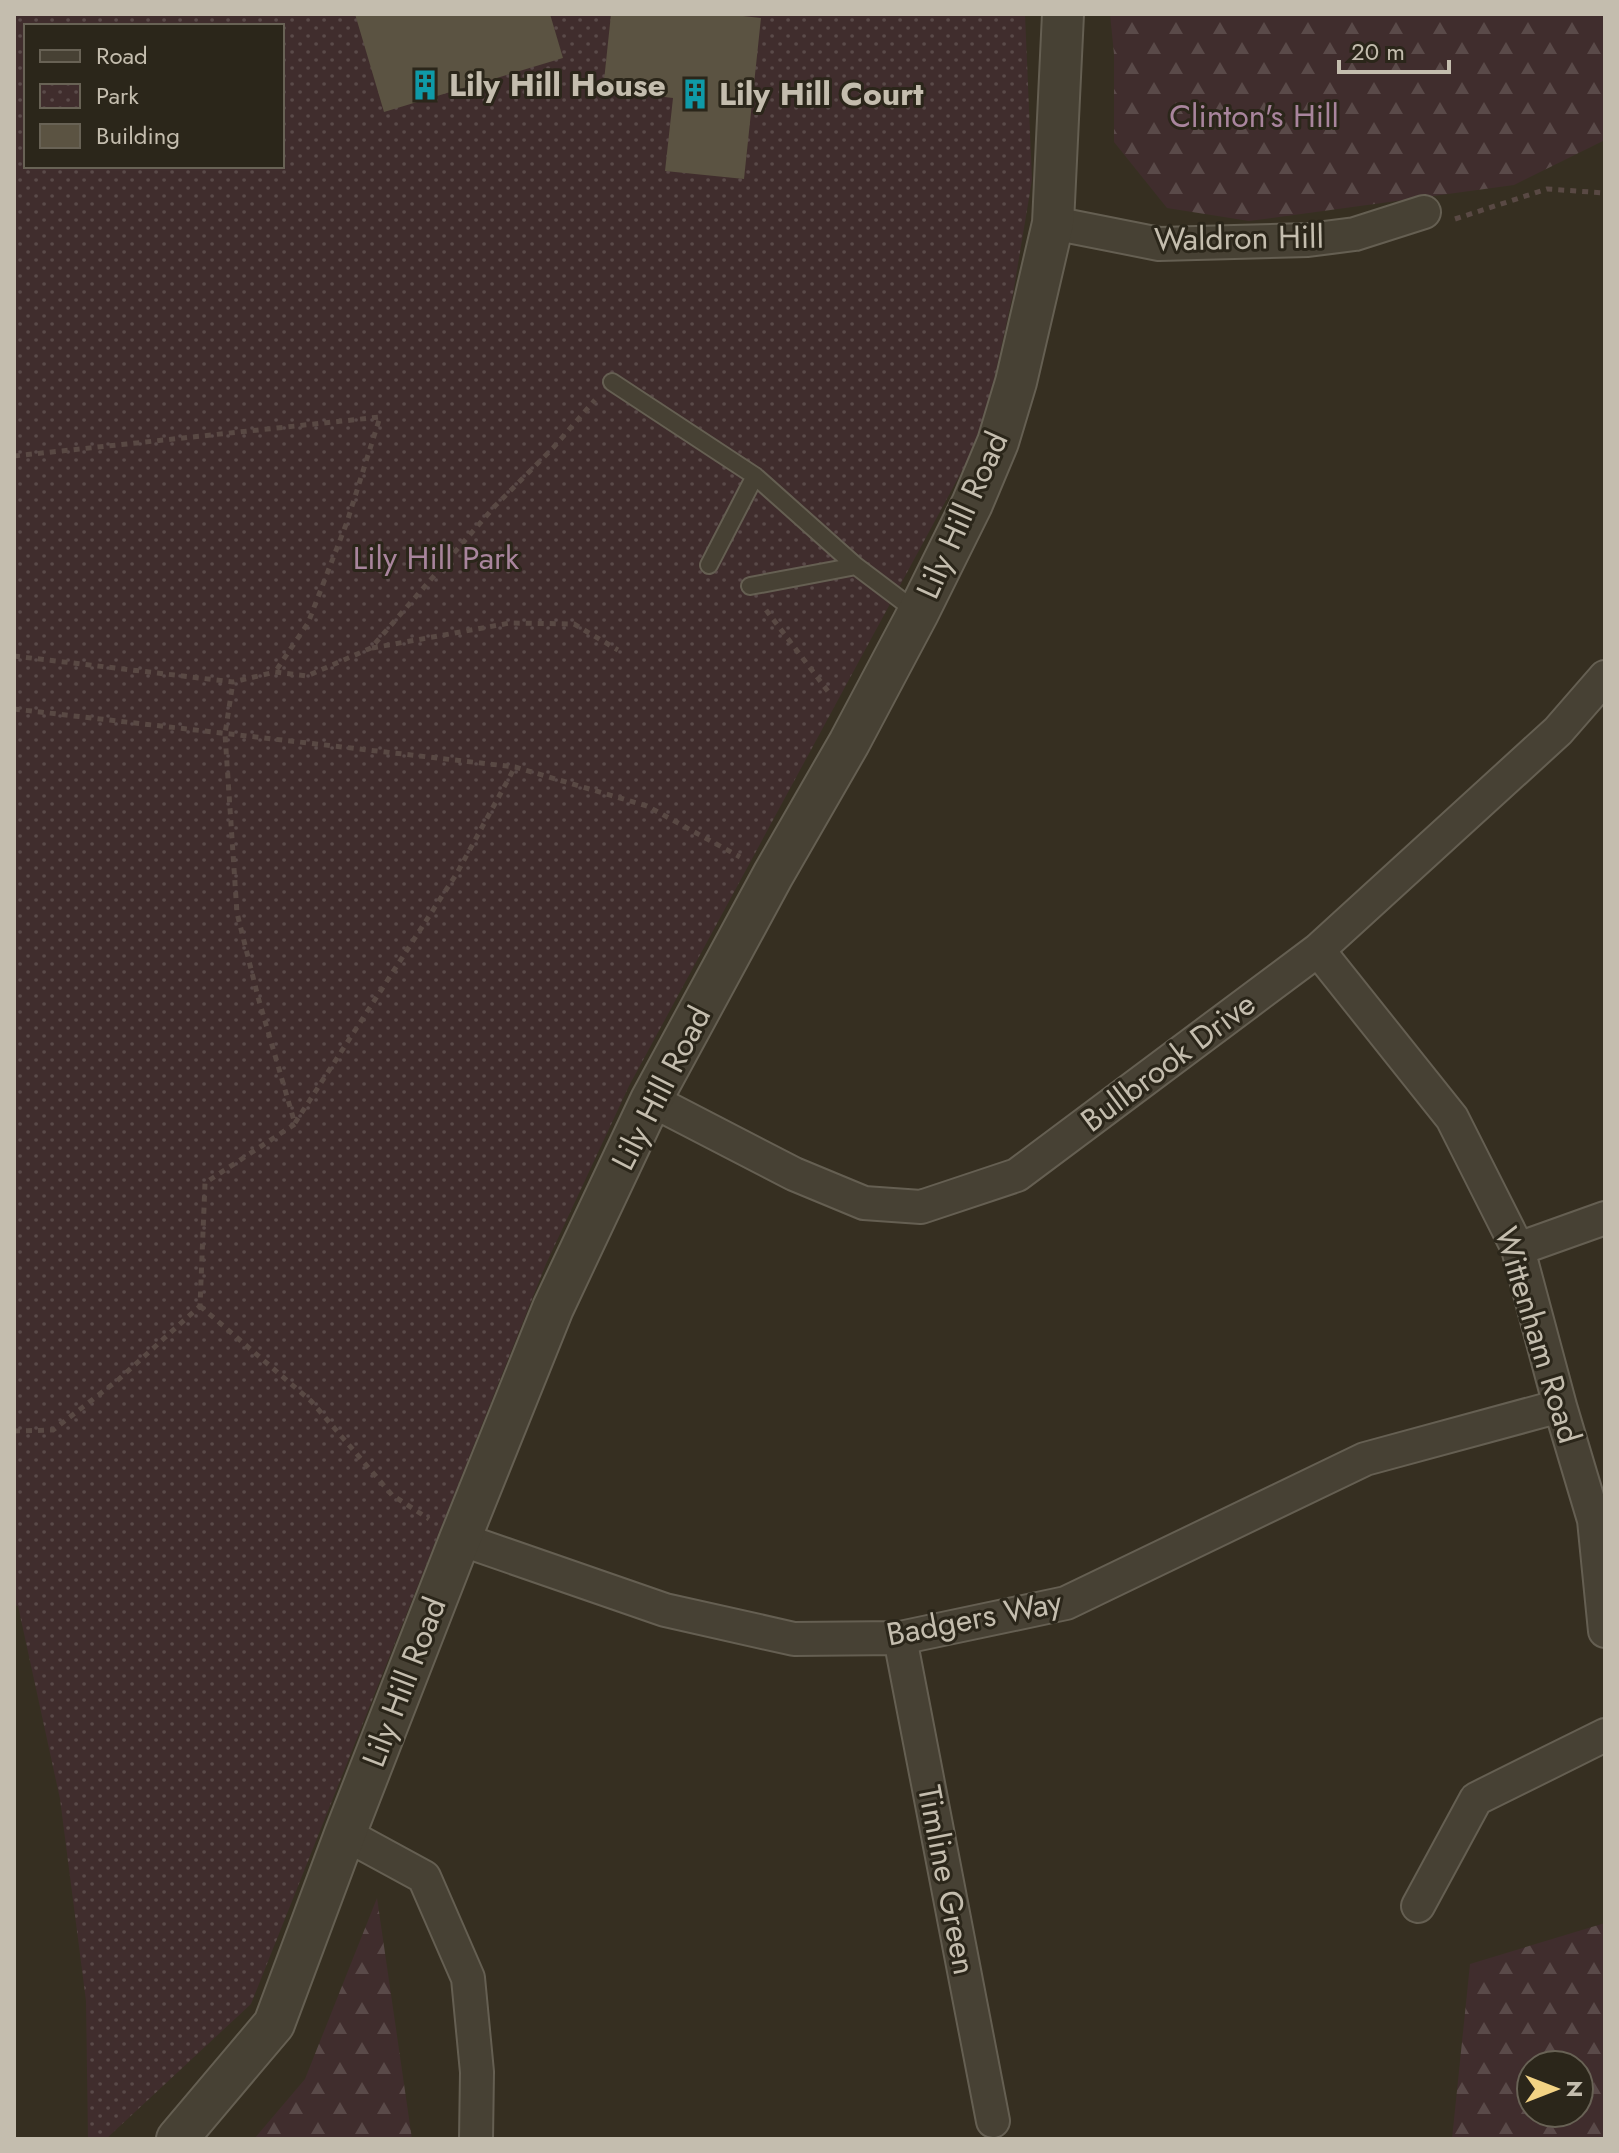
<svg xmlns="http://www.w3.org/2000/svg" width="1619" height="2153" font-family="Jost,sans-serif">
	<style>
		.forest { fill: url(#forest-firs); fill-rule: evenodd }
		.park { fill: url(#park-dots); fill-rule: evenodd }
		.building { fill: #5b5342 }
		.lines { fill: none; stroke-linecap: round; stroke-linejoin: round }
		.service-casing { stroke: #655f52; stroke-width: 20 }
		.minor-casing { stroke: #655f52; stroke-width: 36 }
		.tertiary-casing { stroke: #655f52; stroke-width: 44 }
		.path { stroke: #594944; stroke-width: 5; stroke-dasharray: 6 6; stroke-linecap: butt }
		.service { stroke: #474134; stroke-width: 16 }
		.minor { stroke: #474134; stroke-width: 32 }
		.tertiary { stroke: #474134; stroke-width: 40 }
		.labels { text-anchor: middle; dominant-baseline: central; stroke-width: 6; stroke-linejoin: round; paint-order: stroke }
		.poi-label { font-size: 32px; font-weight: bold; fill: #c4bdae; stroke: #2b261a; text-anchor: start }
		.park-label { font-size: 32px; fill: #a9859d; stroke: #2b261a }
		.street-label { font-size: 32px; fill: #c4bdae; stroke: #2b261a }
	</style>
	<defs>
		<pattern id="forest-firs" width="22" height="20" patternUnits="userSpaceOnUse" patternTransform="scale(2)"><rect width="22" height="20" fill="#402d2d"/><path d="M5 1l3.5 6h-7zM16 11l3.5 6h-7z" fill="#5a4a49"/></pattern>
		<pattern id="park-dots" width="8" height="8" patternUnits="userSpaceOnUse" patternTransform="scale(2)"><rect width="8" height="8" fill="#402d2d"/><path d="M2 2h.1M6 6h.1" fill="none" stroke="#5a4a49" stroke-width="1.8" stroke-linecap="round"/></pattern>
	</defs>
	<rect width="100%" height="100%" fill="#362f21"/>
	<path class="forest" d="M1110,14H1605V140L1514,185L1249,221L1167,208L1114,142V54Z
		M377,1898L412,2139H254L305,2079Z
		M1605,1923V2139H1452L1470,1964ZM1531,2065H1579V2113H1531Z"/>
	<path class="park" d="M14,14H1025L1032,180L1013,294L982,434L629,1086L546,1264L251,2004L106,2139H88L86,2001L60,1799L18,1606L14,1605ZM26,26H282V166H26Z"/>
	<path class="building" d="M355,14H550L563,58L384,112Z
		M611,14H725L761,18L744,179L665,171L673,98L603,90Z"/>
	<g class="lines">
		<g class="service-casing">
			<path id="service" d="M612,382L755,476L856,566L917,612
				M709,565L755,476
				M750,586L856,566"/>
		</g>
		<g class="minor-casing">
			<path id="minor" d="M1053,223L1159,244L1308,240L1355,234L1424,212
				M1318,950L1452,1118L1518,1249L1560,1406L1594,1520L1605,1631
				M651,1100L794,1174L864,1203L921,1207L1017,1175L1318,950L1558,731L1605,677
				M1518,1249L1605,1218
				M460,1539L665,1610L794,1639L900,1638L1066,1603L1365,1459L1560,1406
				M900,1638L993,2121
				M345,1834L424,1877L468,1978L477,2072L476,2139
				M1418,1906L1476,1799L1605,1735"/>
		</g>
		<g class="tertiary-casing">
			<path id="tertiary" d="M177,2139L274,2024L345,1834L460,1539L553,1308L651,1100L773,875L849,743L918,613L972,504L998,442L1016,382L1053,223L1063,14"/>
		</g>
		<path class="path" d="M1455,219L1547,189L1605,193
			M14,456L380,417L347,522L308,623L275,672
			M766,610L830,694
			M372,648L510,623L574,624L618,650
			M14,656L233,682L275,672L307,676L371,648L495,506L553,448L595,400
			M14,709L515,767L647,806L740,857
			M295,1123L457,873L515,767
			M200,1306L311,1401L392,1495L429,1519
			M14,1431L53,1430L118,1380L200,1306L205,1183L295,1124L258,997L237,913L225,734L233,682"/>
		<use href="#service" class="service"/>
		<use href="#minor" class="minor"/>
		<use href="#tertiary" class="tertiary"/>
	</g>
	<defs>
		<g id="building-bare" transform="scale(2.4)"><path d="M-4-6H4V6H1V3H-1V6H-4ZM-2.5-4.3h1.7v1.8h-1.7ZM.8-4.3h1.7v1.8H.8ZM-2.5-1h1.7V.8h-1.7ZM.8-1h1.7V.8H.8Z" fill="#0f9aa8" stroke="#2b261a" stroke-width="2.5" paint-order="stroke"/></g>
	</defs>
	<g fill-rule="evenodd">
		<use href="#building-bare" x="425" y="85"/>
		<use href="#building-bare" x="695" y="94"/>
	</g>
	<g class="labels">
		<g class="poi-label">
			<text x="449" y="85">Lily Hill House</text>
			<text x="719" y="94">Lily Hill Court</text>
		</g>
		<g class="park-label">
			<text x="1254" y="116">Clinton's Hill</text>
			<text x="436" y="558">Lily Hill Park</text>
		</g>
		<g class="street-label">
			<text transform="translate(1239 238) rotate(-1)">Waldron Hill</text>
			<text transform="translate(962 515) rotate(-66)">Lily Hill Road</text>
			<text transform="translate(1168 1062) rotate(-37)">Bullbrook Drive</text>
			<text transform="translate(661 1088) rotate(-63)">Lily Hill Road</text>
			<text transform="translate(1538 1335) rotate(73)">Wittenham Road</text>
			<text transform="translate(974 1618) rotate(-11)">Badgers Way</text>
			<text transform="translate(404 1682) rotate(-69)">Lily Hill Road</text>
			<text transform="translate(947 1880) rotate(79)">Timline Green</text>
		</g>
	</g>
	<rect width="1619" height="2153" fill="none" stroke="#c4bdae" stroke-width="32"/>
	<rect x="24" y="24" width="260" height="144" fill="#2b261a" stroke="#686255" stroke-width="2"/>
	<rect x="40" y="50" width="40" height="12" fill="#474134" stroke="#686255" stroke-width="2"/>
	<text x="96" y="64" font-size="24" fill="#c4bdae">Road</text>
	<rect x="40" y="84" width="40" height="24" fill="url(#park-dots)" stroke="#686255" stroke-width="2"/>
	<text x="96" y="104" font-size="24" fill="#c4bdae">Park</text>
	<rect x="40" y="124" width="40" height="24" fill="#5b5342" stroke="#686255" stroke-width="2"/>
	<text x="96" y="144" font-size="24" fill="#c4bdae">Building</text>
	<g transform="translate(1555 2089) rotate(90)"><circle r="38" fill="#2b261a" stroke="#686255" stroke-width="2"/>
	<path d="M0-6L14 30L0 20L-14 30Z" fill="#f3d384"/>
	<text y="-12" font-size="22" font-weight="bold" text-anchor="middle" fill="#c4bdae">N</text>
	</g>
	<path d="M1339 60v12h110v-12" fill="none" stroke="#c4bdae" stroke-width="4"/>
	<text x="1351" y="60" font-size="24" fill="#c4bdae" stroke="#2b261a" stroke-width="6" paint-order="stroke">20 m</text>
</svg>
